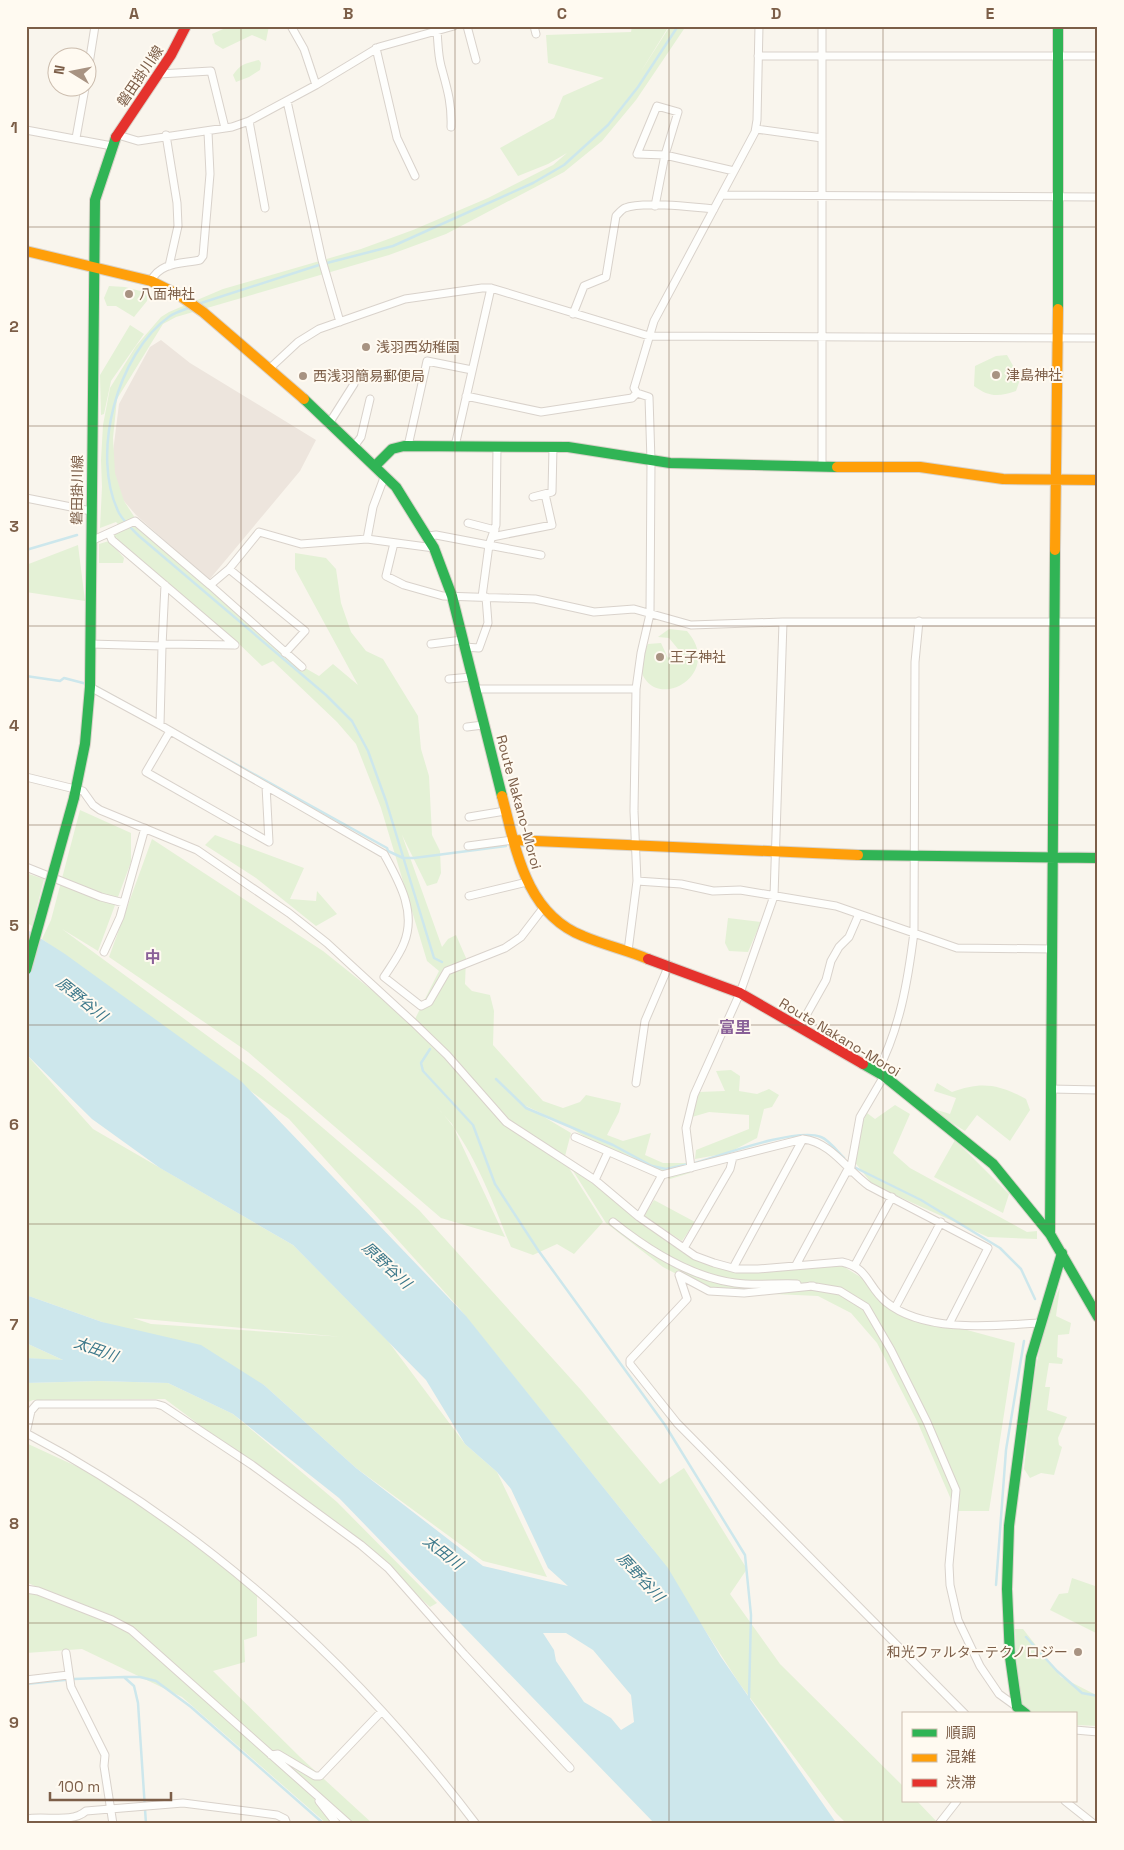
<svg xmlns="http://www.w3.org/2000/svg" width="1124" height="1850" font-family="'Space Grotesk','Noto Sans JP',sans-serif">
	<style>
		.industrial { fill: #ede5dd }
		.green { fill: #e4f1d6; fill-rule: evenodd }
		.water { fill: #cde7ec; fill-rule: evenodd }
		.lines { fill: none; stroke-linecap: round; stroke-linejoin: round }
		.stream { stroke: #cde7ec; stroke-width: 2.5 }
		.street-casing { stroke: #d9d2cb; stroke-width: 9 }
		.fast-casing { stroke: #d9d2c9; stroke-width: 12 }
		.slow-casing { stroke: #d9d2c9; stroke-width: 12 }
		.jam-casing { stroke: #d9d2c9; stroke-width: 12 }
		.street { stroke: #fefefc; stroke-width: 7 }
		.fast { stroke: #30b455; stroke-width: 10 }
		.slow { stroke: #ff9f0a; stroke-width: 10 }
		.jam { stroke: #e5322d; stroke-width: 10 }
		.fast-bridge-casing { stroke: #d9d2c9; stroke-width: 12; stroke-linecap: butt }
		.fast-bridge { stroke: #30b455; stroke-width: 10 }
		.grid { fill: none; stroke: #7c5e48; stroke-width: 1; stroke-opacity: 0.55 }
		.poi-dot { fill: #a89382; stroke: #fffaf1; stroke-width: 2 }
		.labels { text-anchor: middle; dominant-baseline: central; stroke-width: 4; stroke-linejoin: round; paint-order: stroke }
		.street-label { font-size: 14px; fill: #7c5e48; stroke: #fffaf1 }
		.poi-label { font-size: 14px; fill: #7c5e48; stroke: #fffaf1; text-anchor: start }
		.water-label { font-size: 15px; font-style: italic; fill: #3c788a; stroke: #fffaf1 }
		.quarter-label { font-size: 16px; font-weight: bold; fill: #896098; stroke: #fffaf1 }
		.neatline { fill: none; stroke: #7c5e48; stroke-width: 2 }
		.grid-label { font-size: 16px; text-anchor: middle; font-weight: bold; fill: #7c5e48 }
	</style>
	<rect width="100%" height="100%" fill="#f9f5ed"/>
	<path class="industrial" d="M161,340L190,363L316,440L300,471L209,580L136,515L123,500L114,477L112,460L119,404L150,347Z"/>
	<path class="green" d="M230,26H269L266,41L252,35L223,49L215,44L212,34Z
		M632,26H669L640,73L670,26H686L636,100L602,141L564,172L446,234L389,255L176,317L163,324L117,399L113,438L115,473L124,501L139,524L298,664L319,676L333,664L358,685L295,569V553L326,558L336,569L341,603L351,632L366,651L383,659L418,716L421,749L429,776L432,835L440,851L441,873L437,883L427,886L402,835L442,947L448,939L456,935L466,958L465,984L472,991L490,995L494,1011L493,1045L543,1101L563,1108L580,1102L586,1095L621,1103L619,1112L607,1135L623,1141L651,1133L645,1155L663,1163H690V1173L670,1179L608,1152L568,1126L524,1105L571,1133L564,1160L603,1222L574,1254L557,1244L533,1255L511,1247C491,1198 472,1143 435,1105L452,1124L505,1237L441,1218L248,1052L109,957L152,839L323,951L413,1023L439,971L427,961L381,808L356,744L337,722L273,661L262,666L234,639L110,537L123,529L116,522L100,528L102,487L101,460L103,425L110,388L136,346L161,317L169,312L223,289L361,249L413,230L488,198L553,165L567,153L548,164L518,176L500,148L554,118L563,96L604,78L548,63L546,35L631,32Z
		M259,60L261,63L260,70L249,77L236,82L233,75C240,64 246,63 259,60Z
		M109,286L125,287L148,293L147,301L134,317L116,306H107L104,298Z
		M130,325L144,334L111,381L104,414L101,415L100,375Z
		M1007,355L1016,371L1022,374L1016,391C998,397 989,397 974,386L975,366L996,356Z
		M109,541L124,558L123,563H99V544Z
		M78,545L85,601L26,592V565Z
		M669,629L687,631C722,671 665,708 645,679C641,674 641,666 640,660L648,644L661,643L668,658L678,649L669,638L658,637Z
		M80,810L131,833V862L98,951L62,929L262,1076L419,1210L581,1390L660,1484L684,1468L747,1569L730,1594L780,1664L903,1786V1801H917L939,1824H847L836,1813L739,1683L652,1548L459,1308L289,1119L42,939L51,920Z
		M215,835L304,868L290,899L316,901L317,891L337,914L316,926L256,878L205,845Z
		M26,873L44,879L32,926L26,922Z
		M728,918L761,922L748,952L729,951L725,943Z
		M26,1054L93,1129L293,1245L388,1341L465,1444L497,1472L547,1577L483,1561L356,1468L264,1385L102,1322L26,1295ZM133,1318L343,1337H344L151,1324Z
		M731,1070L740,1076L739,1091L757,1094L769,1089L779,1095L772,1107L764,1109L757,1138L728,1153L695,1159L696,1150L749,1129V1115L709,1112L692,1117L691,1107L699,1092L725,1091L716,1071Z
		M937,1083L952,1092C981,1081 999,1084 1026,1099L1030,1110L1010,1141L977,1115L965,1131L936,1113L934,1109L950,1114L956,1098L934,1091Z
		M895,1105L910,1114L893,1153L910,1168L1027,1232L1037,1231V1239L988,1237L873,1185L853,1160L862,1123L867,1113L875,1119Z
		M955,1140L1009,1194L1003,1213L934,1177Z
		M568,1163L672,1240L711,1262L758,1269L836,1262L872,1284L886,1301L908,1314L1015,1343L989,1511H956L917,1421L877,1343L851,1313L818,1296L709,1291L663,1267L606,1223Z
		M654,1200L695,1222L682,1241L644,1216Z
		M1060,1287L1056,1316L1071,1323L1069,1334L1058,1335L1057,1357L1063,1359L1062,1364L1049,1363L1045,1387H1050L1047,1410L1067,1417L1058,1438L1059,1445L1062,1447L1054,1475L1041,1473L1030,1478L1024,1469C1032,1404 1032,1349 1060,1287Z
		M26,1343L65,1361L26,1358Z
		M99,1381L168,1383L233,1414L337,1502L437,1603L430,1607L378,1559L165,1399L33,1400L26,1403V1383Z
		M26,1443L91,1473L154,1511L257,1592V1636L244,1640L245,1662L213,1671L300,1757L373,1824H327L182,1697L82,1649L26,1653V1584L92,1613L26,1582Z
		M1072,1578L1098,1587V1634L1050,1610L1059,1594L1068,1593Z
		M1015,1629H1023L1061,1677L1098,1696V1726L1075,1725V1714H1035L1021,1706L1018,1698Z"/>
	<path class="water" d="M26,929L65,954L242,1082L466,1316L668,1568L721,1657L837,1824H655L339,1498L233,1414L168,1383L99,1381L26,1383V1358L63,1360L26,1343V1295L102,1322L201,1345L264,1385L356,1468L483,1566L568,1586L548,1568L511,1489L497,1472L465,1444L426,1380L293,1245L160,1168L92,1119L26,1054ZM543,1633H566L593,1650L631,1695L634,1722L621,1730L611,1718L584,1702L556,1661L554,1650Z"/>
	<g class="lines">
		<path class="stream" d="M198,304L319,265L393,246L533,183L564,165L608,125L638,87L678,26
			M191,307C184,310 176,312 170,316C117,353 90,455 119,513C124,522 132,529 139,536L326,695L352,721L368,751L386,801L434,958L442,962
			M26,550L77,535
			M26,676L60,681L64,678L87,684
			M95,686L387,848L388,851L403,858H414L506,846
			M523,846H532
			M1017,853H1049
			M1055,853H1098
			M430,1049L421,1063L423,1071L473,1125L495,1184L538,1250L665,1425L745,1555L751,1615L749,1698
			M496,1079L526,1108L613,1145L652,1166L666,1169L689,1164
			M695,1163C722,1155 797,1127 821,1137C829,1140 838,1152 844,1158
			M854,1167L921,1200L1000,1248L1021,1269L1035,1299
			M996,1585L1006,1450L1024,1341
			M1026,1637L1057,1671L1082,1693L1098,1696
			M125,1678L134,1686L138,1703L146,1824
			M26,1684L74,1679L124,1677H140L156,1681L191,1707L324,1824"/>
		<g class="street-casing">
			<path id="street" d="M291,26L304,49L316,85
				M467,26L476,60
				M534,26L536,34
				M437,31C438,42 438,55 441,66C447,88 452,103 451,127
				M376,48L397,138L415,176
				M758,56H1098
				M88,70L95,26
				M159,74L211,71L225,128
				M287,101L322,260L340,322
				M249,121L265,208
				M756,129L822,138
				M26,130L112,146
				M118,135L138,141L232,127L249,121L316,85L379,47L454,26
				M166,135L177,203L178,226L169,266
				M76,138L85,88
				M722,195L1098,197
				M655,206L665,155L678,112L657,106L637,154L665,155L734,171
				M151,281C160,262 181,264 200,260L203,256L210,174L208,132
				M573,314L584,286L606,277L616,216C619,213 622,209 625,208C641,201 696,207 714,209
				M269,369L298,342L319,329L405,299L482,288H491L649,336L1098,338
				M466,396L541,412L632,398L637,393
				M330,422L354,384
				M355,445L361,437L370,399
				M408,446L427,361L472,370
				M455,446L491,288
				M822,467V26
				M533,497L552,492L553,447
				M26,498L91,511
				M468,523L495,530
				M109,533L112,540L235,645
				M428,536L436,535L541,555
				M492,537L552,525L545,494
				M367,539L373,507L385,475
				M91,541L135,521L210,585L229,569L259,532L301,544L367,539L434,548
				M394,543L386,576L404,585L443,596L535,599L594,612L634,609L691,625L783,622H1098
				M229,569L305,631L285,653
				M210,585L302,667
				M482,597L489,545L496,525L497,447
				M90,644L162,646L160,725
				M163,644L235,645
				M431,644L462,640
				M162,646L165,585
				M464,647L479,648L488,623L486,597
				M449,679L471,677
				M90,687L160,725L384,854C398,880 417,911 404,943C400,954 391,966 384,977L421,1006L429,1002L447,971L505,948L521,937L544,907
				M474,689H636
				M467,727L483,725
				M170,731L146,772L269,842L266,786
				M26,777L83,791L93,805L100,810L197,850L289,913L327,943L415,1024L447,1055L506,1122L595,1180L639,1217L695,1256L714,1263L736,1269H758L842,1262C869,1268 867,1286 886,1302C924,1333 993,1326 1039,1323
				M469,817L505,811
				M468,846L513,840
				M26,867L101,897L124,903
				M637,881L681,884L713,891L740,890L836,906L957,948L1053,949
				M469,896L527,882
				M628,951L637,881L634,811L636,689L641,653L650,614L651,461L649,397L637,393L634,388L654,321L755,132L757,120L759,26
				M104,952L120,917L145,828
				M799,1028L826,980L831,961L839,947L849,937L859,914
				M877,1072C900,1029 908,980 914,932L915,662L919,621
				M636,1083L645,1021L669,965
				M1051,1089L1098,1090
				M575,1137L662,1175L803,1139C831,1142 847,1170 869,1186L988,1248L949,1324
				M691,1168L686,1128L694,1095L740,993L774,896L783,622
				M850,1172L860,1117L884,1076
				M595,1180L608,1152
				M639,1217L662,1175
				M613,1222C648,1250 690,1277 735,1283C755,1286 776,1283 797,1284
				M684,1248L730,1169L733,1157
				M796,1265L848,1169
				M855,1265L892,1197
				M733,1268L803,1139
				M810,1286L840,1291L866,1307L891,1350L927,1422L956,1490L949,1565L950,1585L958,1620L980,1666L999,1694L1017,1707
				M813,1286L744,1293L709,1291L679,1275L687,1299L630,1360V1364L677,1423L965,1714
				M895,1308L941,1222
				M26,1433L31,1411L37,1404H156L163,1406L252,1465L361,1545L388,1568L464,1654L570,1768
				M26,1433C203,1526 356,1665 476,1824
				M26,1589L38,1591L112,1620L131,1630L349,1824
				M66,1653L71,1687L105,1755L104,1766L113,1824
				M26,1680L68,1675
				M1075,1730L1098,1732
				M271,1755L278,1754L315,1776H320L382,1711
				M319,1801L337,1824
				M1065,1801L1094,1824
				M26,1819C45,1815 71,1824 86,1811L183,1803L277,1815L285,1819L287,1824
				M939,1824L957,1801"/>
		</g>
		<g class="fast-casing">
			<path id="fast" d="M1058,26V309
				M304,399L396,487L434,548L452,596L502,796
				M376,465L392,449L404,446L568,447L670,463L837,467
				M74,798L85,744L90,687L95,200L116,137
				M858,855L1098,858
				M863,1064L884,1076L993,1164L1050,1234L1098,1317
				M1050,1234L1055,550
				M1026,1714L1017,1707L1010,1657L1007,1589L1009,1526L1031,1357L1062,1253"/>
		</g>
		<g class="slow-casing">
			<path id="slow" d="M26,251L151,281L179,295L203,312L304,399
				M837,467H920L1003,479L1098,480
				M1055,550L1058,309
				M502,796C516,849 525,913 583,936C604,945 627,950 648,959
				M513,840L858,855"/>
		</g>
		<g class="jam-casing">
			<path id="jam" d="M116,137L171,55L186,26
				M648,959L740,993L863,1064"/>
		</g>
		<use href="#street" class="street"/>
		<use href="#fast" class="fast"/>
		<use href="#slow" class="slow"/>
		<use href="#jam" class="jam"/>
		<g class="fast-bridge-casing">
			<path id="fast-bridge" d="M26,970L74,798"/>
		</g>
		<use href="#fast-bridge" class="fast-bridge"/>
	</g>
	<path class="grid" d="M241,26V1824M455,26V1824M669,26V1824M883,26V1824M26,227H1098M26,426H1098M26,626H1098M26,825H1098M26,1025H1098M26,1224H1098M26,1424H1098M26,1623H1098"/>
	<g class="poi-dot">
		<circle cx="129" cy="294" r="5"/>
		<circle cx="366" cy="347" r="5"/>
		<circle cx="996" cy="375" r="5"/>
		<circle cx="303" cy="376" r="5"/>
		<circle cx="660" cy="657" r="5"/>
		<circle cx="1078" cy="1652" r="5"/>
	</g>
	<g class="labels">
		<g class="street-label">
			<text transform="translate(140 76) rotate(-56)">磐田掛川線</text>
			<text transform="translate(77 490) rotate(-89)">磐田掛川線</text>
			<text transform="translate(519 802) rotate(75)">Route Nakano-Moroi</text>
			<text transform="translate(840 1037) rotate(31)">Route Nakano-Moroi</text>
		</g>
		<g class="poi-label">
			<text x="139" y="294">八面神社</text>
			<text x="376" y="347">浅羽西幼稚園</text>
			<text x="1006" y="375">津島神社</text>
			<text x="313" y="376">西浅羽簡易郵便局</text>
			<text x="670" y="657">王子神社</text>
			<text x="1068" y="1652" text-anchor="end">和光ファルターテクノロジー</text>
		</g>
		<g class="water-label">
			<text transform="translate(82 999) rotate(39)">原野谷川</text>
			<text transform="translate(387 1265) rotate(43)">原野谷川</text>
			<text transform="translate(96 1349) rotate(20)">太田川</text>
			<text transform="translate(443 1552) rotate(38)">太田川</text>
			<text transform="translate(641 1577) rotate(47)">原野谷川</text>
		</g>
		<g class="quarter-label">
			<text x="153" y="957">中</text>
			<text x="735" y="1027">富里</text>
		</g>
	</g>
	<rect width="1124" height="1850" fill="none" stroke="#fffaf1" stroke-width="55"/>
	<rect x="902" y="1712" width="175" height="90" fill="#fffaf1" stroke="#cbbcad"/>
	<rect x="912" y="1729" width="25" height="8" fill="#30b455" stroke="#cbbcad"/>
	<text x="946" y="1738" font-size="15" fill="#7c5e48">順調</text>
	<rect x="912" y="1754" width="25" height="8" fill="#ff9f0a" stroke="#cbbcad"/>
	<text x="946" y="1762" font-size="15" fill="#7c5e48">混雑</text>
	<rect x="912" y="1779" width="25" height="8" fill="#e5322d" stroke="#cbbcad"/>
	<text x="946" y="1788" font-size="15" fill="#7c5e48">渋滞</text>
	<g transform="translate(72 72) rotate(280)"><circle r="24" fill="#fffaf1" stroke="#cbbcad"/>
	<path d="M0-4L9 19L0 12L-9 19Z" fill="#a89382"/>
	<text y="-8" font-size="14" font-weight="bold" text-anchor="middle" fill="#7c5e48">N</text>
	</g>
	<path d="M50 1792v8h121v-8" fill="none" stroke="#7c5e48" stroke-width="2.5"/>
	<text x="58" y="1792" font-size="15" fill="#7c5e48" stroke="#fffaf1" stroke-width="4" paint-order="stroke">100 m</text>
	<rect x="28" y="28" width="1068" height="1794" class="neatline"/>
	<g class="grid-label">
		<text x="134" y="19">A</text>
		<text x="348" y="19">B</text>
		<text x="562" y="19">C</text>
		<text x="776" y="19">D</text>
		<text x="990" y="19">E</text>
		<text x="14" y="133">1</text>
		<text x="14" y="332">2</text>
		<text x="14" y="532">3</text>
		<text x="14" y="731">4</text>
		<text x="14" y="931">5</text>
		<text x="14" y="1130">6</text>
		<text x="14" y="1330">7</text>
		<text x="14" y="1529">8</text>
		<text x="14" y="1728">9</text>
	</g>
</svg>
